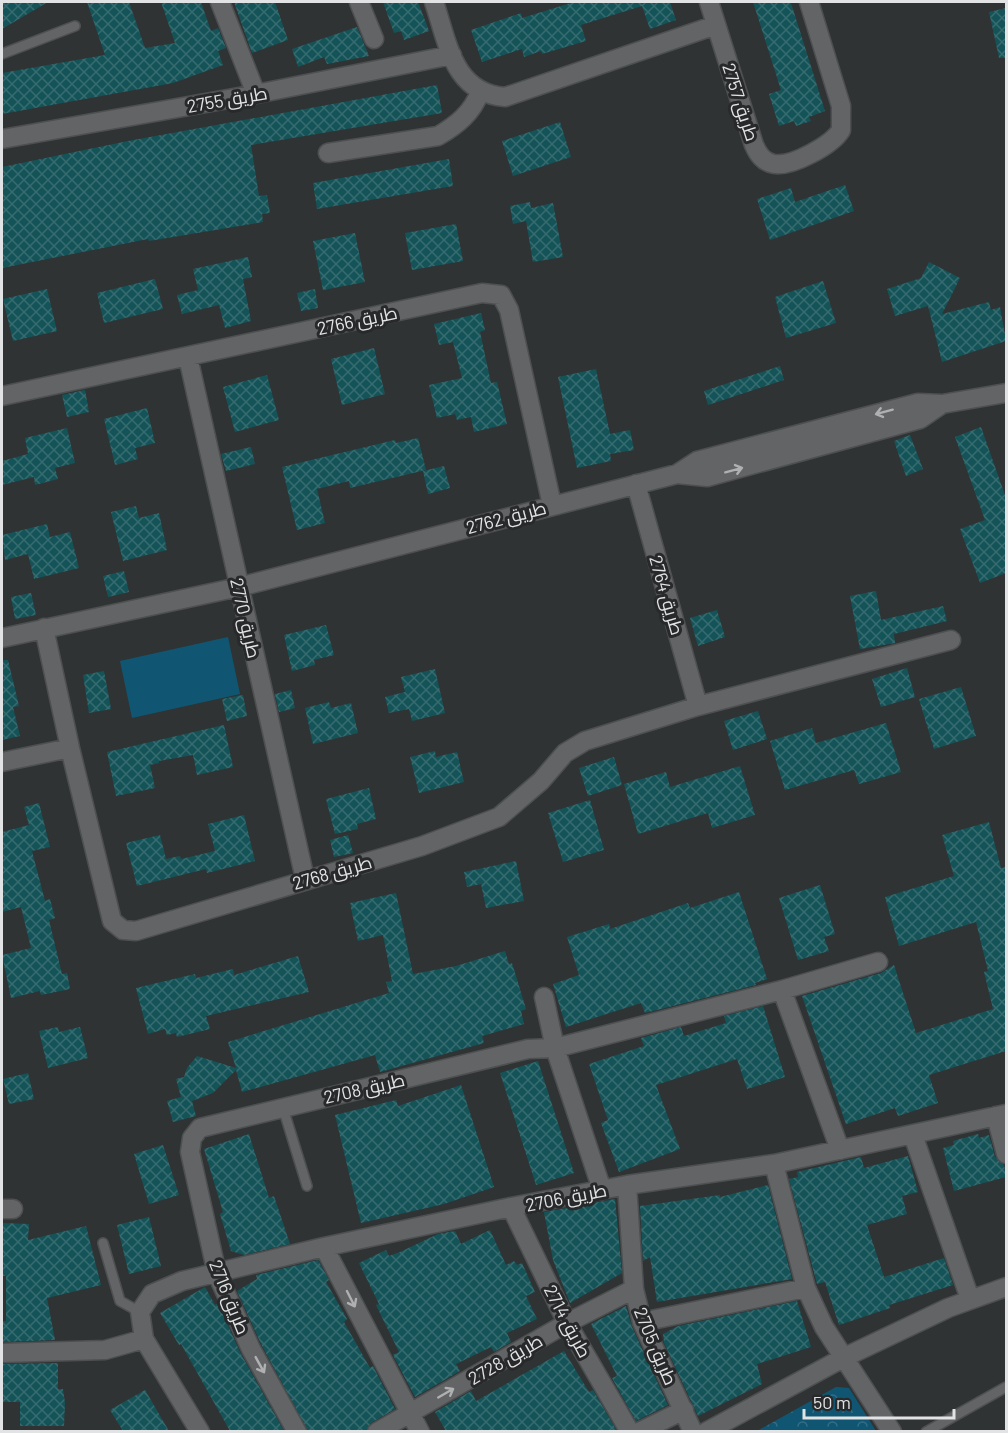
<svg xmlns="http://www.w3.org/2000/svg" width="1008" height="1433" font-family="Barlow,Cairo,sans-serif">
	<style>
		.park { fill: url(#park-crowns) }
		.garden { fill: #105672 }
		.building { fill: url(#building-cross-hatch) }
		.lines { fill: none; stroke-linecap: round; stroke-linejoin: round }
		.lane-casing { stroke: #4d4f50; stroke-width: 12 }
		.street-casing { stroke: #4d4f50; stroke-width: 21 }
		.lane { stroke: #626466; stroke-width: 9 }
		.street { stroke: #626466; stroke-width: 18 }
		.oneway { stroke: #afb0b2 }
		.labels { text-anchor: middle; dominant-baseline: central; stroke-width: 6; stroke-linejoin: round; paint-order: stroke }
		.street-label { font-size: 18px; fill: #e2e3e4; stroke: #27292a }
	</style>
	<defs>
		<pattern id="park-crowns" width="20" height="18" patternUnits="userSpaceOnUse" patternTransform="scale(1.5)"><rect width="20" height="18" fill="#105672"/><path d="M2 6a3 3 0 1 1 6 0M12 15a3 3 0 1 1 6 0" fill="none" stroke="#326e86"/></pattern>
		<pattern id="building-cross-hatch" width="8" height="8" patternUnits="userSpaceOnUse" patternTransform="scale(1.5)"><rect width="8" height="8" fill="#145358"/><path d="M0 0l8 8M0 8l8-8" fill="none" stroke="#366c70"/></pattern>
	</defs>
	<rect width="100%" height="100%" fill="#303334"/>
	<path class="park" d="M836,1387L849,1388L876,1431H757Z"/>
	<path class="garden" d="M228,637L240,694L132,718L120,661Z"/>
	<path class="building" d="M2,2H48L2,29Z
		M87,2H129L145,48L175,43L161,2H201L211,31L218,28L226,48L218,51L223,65L173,83L2,114V73L105,55Z
		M234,2H275L288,40L252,53Z
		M383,2H418L429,31L404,40L401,31L394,33Z
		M574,2H670L676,20L650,29L642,6L581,25L586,41L542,54L541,51L524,57L522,49L482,62L471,30L521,13L522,18Z
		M753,2H790L792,6L825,111L809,117L811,121L796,126L794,121L779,126L769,94L781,90Z
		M1006,8V58H999L989,12Z
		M357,27L369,56L327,64L324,57L298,67L292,49Z
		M437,85L442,113L251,145L259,196L267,195L270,213L262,214L263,222L149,241L148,239L2,268V167L128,141Z
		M560,122L571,157L513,176L502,141Z
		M449,159L453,186L317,209L313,183Z
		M845,185L854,211L770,240L757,199L791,188L795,202Z
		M530,202L531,208L553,203L563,257L533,262L526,221L513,224L510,206Z
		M456,224L463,261L412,270L405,233Z
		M355,233L365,282L323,290L313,241Z
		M248,257L252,277L243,279L251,321L225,328L219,305L182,314L177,295L198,290L193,269Z
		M929,262L960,278L942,314L989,302L991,310L1000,307L1006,341L942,362L928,306L895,316L887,289L921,278Z
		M155,279L163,309L104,323L97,293Z
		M823,281L836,323L786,338L775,297Z
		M47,289L57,331L13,341L3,299Z
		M315,289L318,308L301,311L297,293Z
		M481,313L485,330L480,332L491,383L497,382L507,424L474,432L471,417L457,420L455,414L437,418L429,385L462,378L453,342L439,345L434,324Z
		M374,348L385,394L342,405L331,359Z
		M780,366L784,380L708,405L704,391Z
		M596,369L610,434L630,430L634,450L610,454L611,461L577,468L558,377Z
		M267,375L279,420L235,432L223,387Z
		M85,390L89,412L67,417L62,395Z
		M147,408L155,443L135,448L138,459L115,465L104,419Z
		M981,427L1006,498V573L980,583L960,529L985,520L955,437Z
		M67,428L75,463L55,468L58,479L35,485L34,477L2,485V461L28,454L25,438Z
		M910,435L923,469L906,476L894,441Z
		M418,438L426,470L350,488L349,481L317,489L325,523L297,530L282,467L395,440L396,443Z
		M251,447L255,464L226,471L221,454Z
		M444,466L450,488L428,494L423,471Z
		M136,506L139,518L159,513L167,550L123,561L111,512Z
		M47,524L50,537L70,532L79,568L34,579L28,554L5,560L2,535Z
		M124,571L129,592L108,597L103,576Z
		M876,591L881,620L943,606L947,621L894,634L895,643L860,649L850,596Z
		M31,593L36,615L15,619L11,597Z
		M717,610L725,637L698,646L690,618Z
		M326,625L334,655L314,660L315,665L292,671L284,635Z
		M2,660H8L19,706L13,707L20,736L2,740Z
		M907,668L915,697L881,707L872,679Z
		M435,669L445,713L412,721L409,709L389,713L385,697L405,692L401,677Z
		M104,671L111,709L89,713L83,675Z
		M961,687L976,736L934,749L919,699Z
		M291,690L295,708L279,712L275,694Z
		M243,695L247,716L227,721L222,699Z
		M329,702L331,708L351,703L358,733L313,744L305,708Z
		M758,711L767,739L733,750L724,721Z
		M886,723L901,772L859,784L854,770L785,790L770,741L812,728L816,743Z
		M224,725L233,767L197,775L193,755L159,761V763L150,765L155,788L116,796L107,752Z
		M435,751L436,757L457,752L464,782L419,793L410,757Z
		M614,757L622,785L588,796L579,768Z
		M740,766L755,815L712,828L708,813L638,834L624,784L666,772L670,787Z
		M369,788L376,819L357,824L358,829L335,834L326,799Z
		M590,800L604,850L563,862L548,813Z
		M39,803L50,847L32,851L45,901L50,899L55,918L49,920L62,974L67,973L70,989L41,995L40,991L11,998L2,955L31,948L21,907L2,912V832L29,825L24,807Z
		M244,815L255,861L207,873L206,869L137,886L126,843L160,835L166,859L180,856L181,859L215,851L208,824Z
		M989,822L1001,868L1006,867V1051L929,1075L938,1103L898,1116L895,1108L846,1124L802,996L881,973L894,965L916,1033L993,1009L984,972L988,971L976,922L899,946L885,897L954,876L942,835Z
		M348,835L353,853L334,857L330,840Z
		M516,861L524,901L486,908L481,884L467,887L464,872Z
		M820,885L835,934L824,937L829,951L798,960L779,898Z
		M739,892L767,979L755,983L756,985L645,1013L641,1003L566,1027L553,984L579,975L567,937L609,924L610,929L688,903L690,908Z
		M396,893L413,974L456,966L505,951L509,964L512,963L526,1009L521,1011L524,1024L482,1036L484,1043L380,1072L375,1055L242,1092L236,1070L213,1093L192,1101L196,1116L173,1122L167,1101L181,1097L176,1079L184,1077L187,1068L197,1056L236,1068L228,1042L389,993L386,982L392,981L383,935L358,941L350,903Z
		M298,956L309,992L206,1016L210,1029L177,1037L176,1033L167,1035L165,1029L148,1034L136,988L195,974L196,978L233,969L234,975Z
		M763,1006L785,1077L747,1089L737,1059L656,1085L680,1149L619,1172L601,1123L608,1120L589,1064L644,1046L641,1038L681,1027L684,1036L726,1023L724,1016Z
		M58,1027L59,1032L80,1027L88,1058L48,1068L39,1031Z
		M538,1061L574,1173L536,1185L500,1073Z
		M28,1073L34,1099L9,1104L3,1079Z
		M461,1085L494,1187L444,1204L361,1223L335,1115L396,1100L398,1106Z
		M249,1134L269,1198L274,1196L290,1244L244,1255L231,1251L220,1214L223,1212L204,1149Z
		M978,1134L979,1138L989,1135L995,1157L1004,1165L1006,1177L954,1191L943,1148L954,1145L953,1141Z
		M163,1145L179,1195L149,1204L134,1154Z
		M908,1156L918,1192L902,1196L907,1214L867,1225L884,1277L944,1258L953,1285L889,1305L890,1308L839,1325L825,1282L817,1284L789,1179L798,1177L797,1172L861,1157L864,1168Z
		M768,1185L792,1279L657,1302L650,1257L643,1261L640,1206L720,1195V1197Z
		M615,1199L622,1273L570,1303L553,1260L544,1212Z
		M149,1217L161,1266L129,1274L117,1225Z
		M2,1223L29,1224L28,1240L86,1226L101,1285L47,1298L55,1340L2,1342V1321H6V1276H2Z
		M490,1230L506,1265L514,1261L517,1265L522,1263L535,1292L526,1296L537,1319L507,1333L511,1342L494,1352L491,1347L456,1364L460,1371L415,1397L393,1355L399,1352L376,1305L379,1304L359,1263L386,1250L389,1256L400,1252L438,1234L455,1231L461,1244Z
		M318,1260L329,1280L326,1282L347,1319L344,1322L370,1368L373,1366L395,1409L371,1423L366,1431H308L261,1344L237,1291L257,1279L256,1275Z
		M205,1287L215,1305L218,1303L241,1354L284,1431H230L181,1344L179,1345L160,1313Z
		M797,1301L811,1347L757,1364L762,1384L698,1416L664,1343L663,1334L678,1326Z
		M626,1306L632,1327L668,1405L636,1421L612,1378L617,1376L591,1324Z
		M564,1351L589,1392L593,1390L617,1431H446L435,1412L471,1391L476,1401Z
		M58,1363V1389H63L65,1403L64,1426H20V1402H2V1364Z
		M145,1390L169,1431H123L110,1410Z"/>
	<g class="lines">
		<g class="lane-casing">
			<path id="lane" d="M2,54L75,26
				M283,1108L307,1186
				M103,1243L120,1301L140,1312
				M926,1432L1006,1387"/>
		</g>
		<g class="street-casing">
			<path id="street" d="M220,2L256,94
				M359,2L374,39
				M434,2C448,43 453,93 505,97L716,25
				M709,2L754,145C758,154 763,162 774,164C792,167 832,145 841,130V106L809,2
				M2,139L256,94L452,55
				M328,153L438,136C457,125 472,113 480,92
				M188,357L305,879
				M2,396L482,293L501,295L509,310L552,505
				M677,474L707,477L920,419L942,404
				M636,484L698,706
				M44,628L70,748L112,921L123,930L136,931L422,846L499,817L541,781L565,753L585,741L698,706L951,640
				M2,638L239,587L677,474L697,461L918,403L942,404L1006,393
				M2,762L70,748
				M782,990L840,1150
				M544,997L555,1048L602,1190
				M996,1116L1006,1154
				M913,1135L970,1299
				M774,1164L806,1288L824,1327L892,1432
				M627,1185L634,1289L642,1322L693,1432
				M511,1207L567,1323L630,1432
				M2,1209H13
				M324,1247L420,1432
				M642,1322L806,1288
				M2,1353L105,1350L144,1339
				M200,1432L144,1339L140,1312L152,1294L182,1281L324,1247L511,1207L627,1185L774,1164L1006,1114
				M297,1432L251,1349L217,1274L190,1152L192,1138L200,1128L528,1049L555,1048L782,990L878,962
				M377,1432L567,1323L634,1289
				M639,1432L684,1410
				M706,1432L843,1358L948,1308L1006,1287"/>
		</g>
		<use href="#lane" class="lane"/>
		<use href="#street" class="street"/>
	</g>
	<defs><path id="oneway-shaft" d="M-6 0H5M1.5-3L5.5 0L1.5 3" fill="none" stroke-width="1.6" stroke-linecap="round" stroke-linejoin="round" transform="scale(1.5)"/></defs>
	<g class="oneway">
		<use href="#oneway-shaft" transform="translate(884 412) rotate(165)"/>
		<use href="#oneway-shaft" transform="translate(734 470) rotate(-15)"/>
		<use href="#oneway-shaft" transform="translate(351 1299) rotate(63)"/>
		<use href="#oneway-shaft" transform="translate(260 1365) rotate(61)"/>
		<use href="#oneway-shaft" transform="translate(446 1393) rotate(-30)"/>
	</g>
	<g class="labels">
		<g class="street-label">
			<text transform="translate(227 99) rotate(-10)">طريق 2755</text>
			<text transform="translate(741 102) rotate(72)">طريق 2757</text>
			<text transform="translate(357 320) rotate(-12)">طريق 2766</text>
			<text transform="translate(506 517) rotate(-15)">طريق 2762</text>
			<text transform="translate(667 595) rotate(74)">طريق 2764</text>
			<text transform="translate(246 618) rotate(77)">طريق 2770</text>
			<text transform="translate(332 872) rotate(-16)">طريق 2768</text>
			<text transform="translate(364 1088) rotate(-13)">طريق 2708</text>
			<text transform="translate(566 1197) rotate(-11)">طريق 2706</text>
			<text transform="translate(230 1297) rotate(68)">طريق 2716</text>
			<text transform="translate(568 1321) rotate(62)">طريق 2714</text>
			<text transform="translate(656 1346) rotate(67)">طريق 2705</text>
			<text transform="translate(505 1359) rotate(-30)">طريق 2728</text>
		</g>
	</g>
	<rect width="1008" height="1433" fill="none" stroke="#e2e3e4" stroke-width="6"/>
	<path d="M804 1409v9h150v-9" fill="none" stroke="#e2e3e4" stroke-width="3"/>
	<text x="813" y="1409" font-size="18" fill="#e2e3e4" stroke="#27292a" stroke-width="4.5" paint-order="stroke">50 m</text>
</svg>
